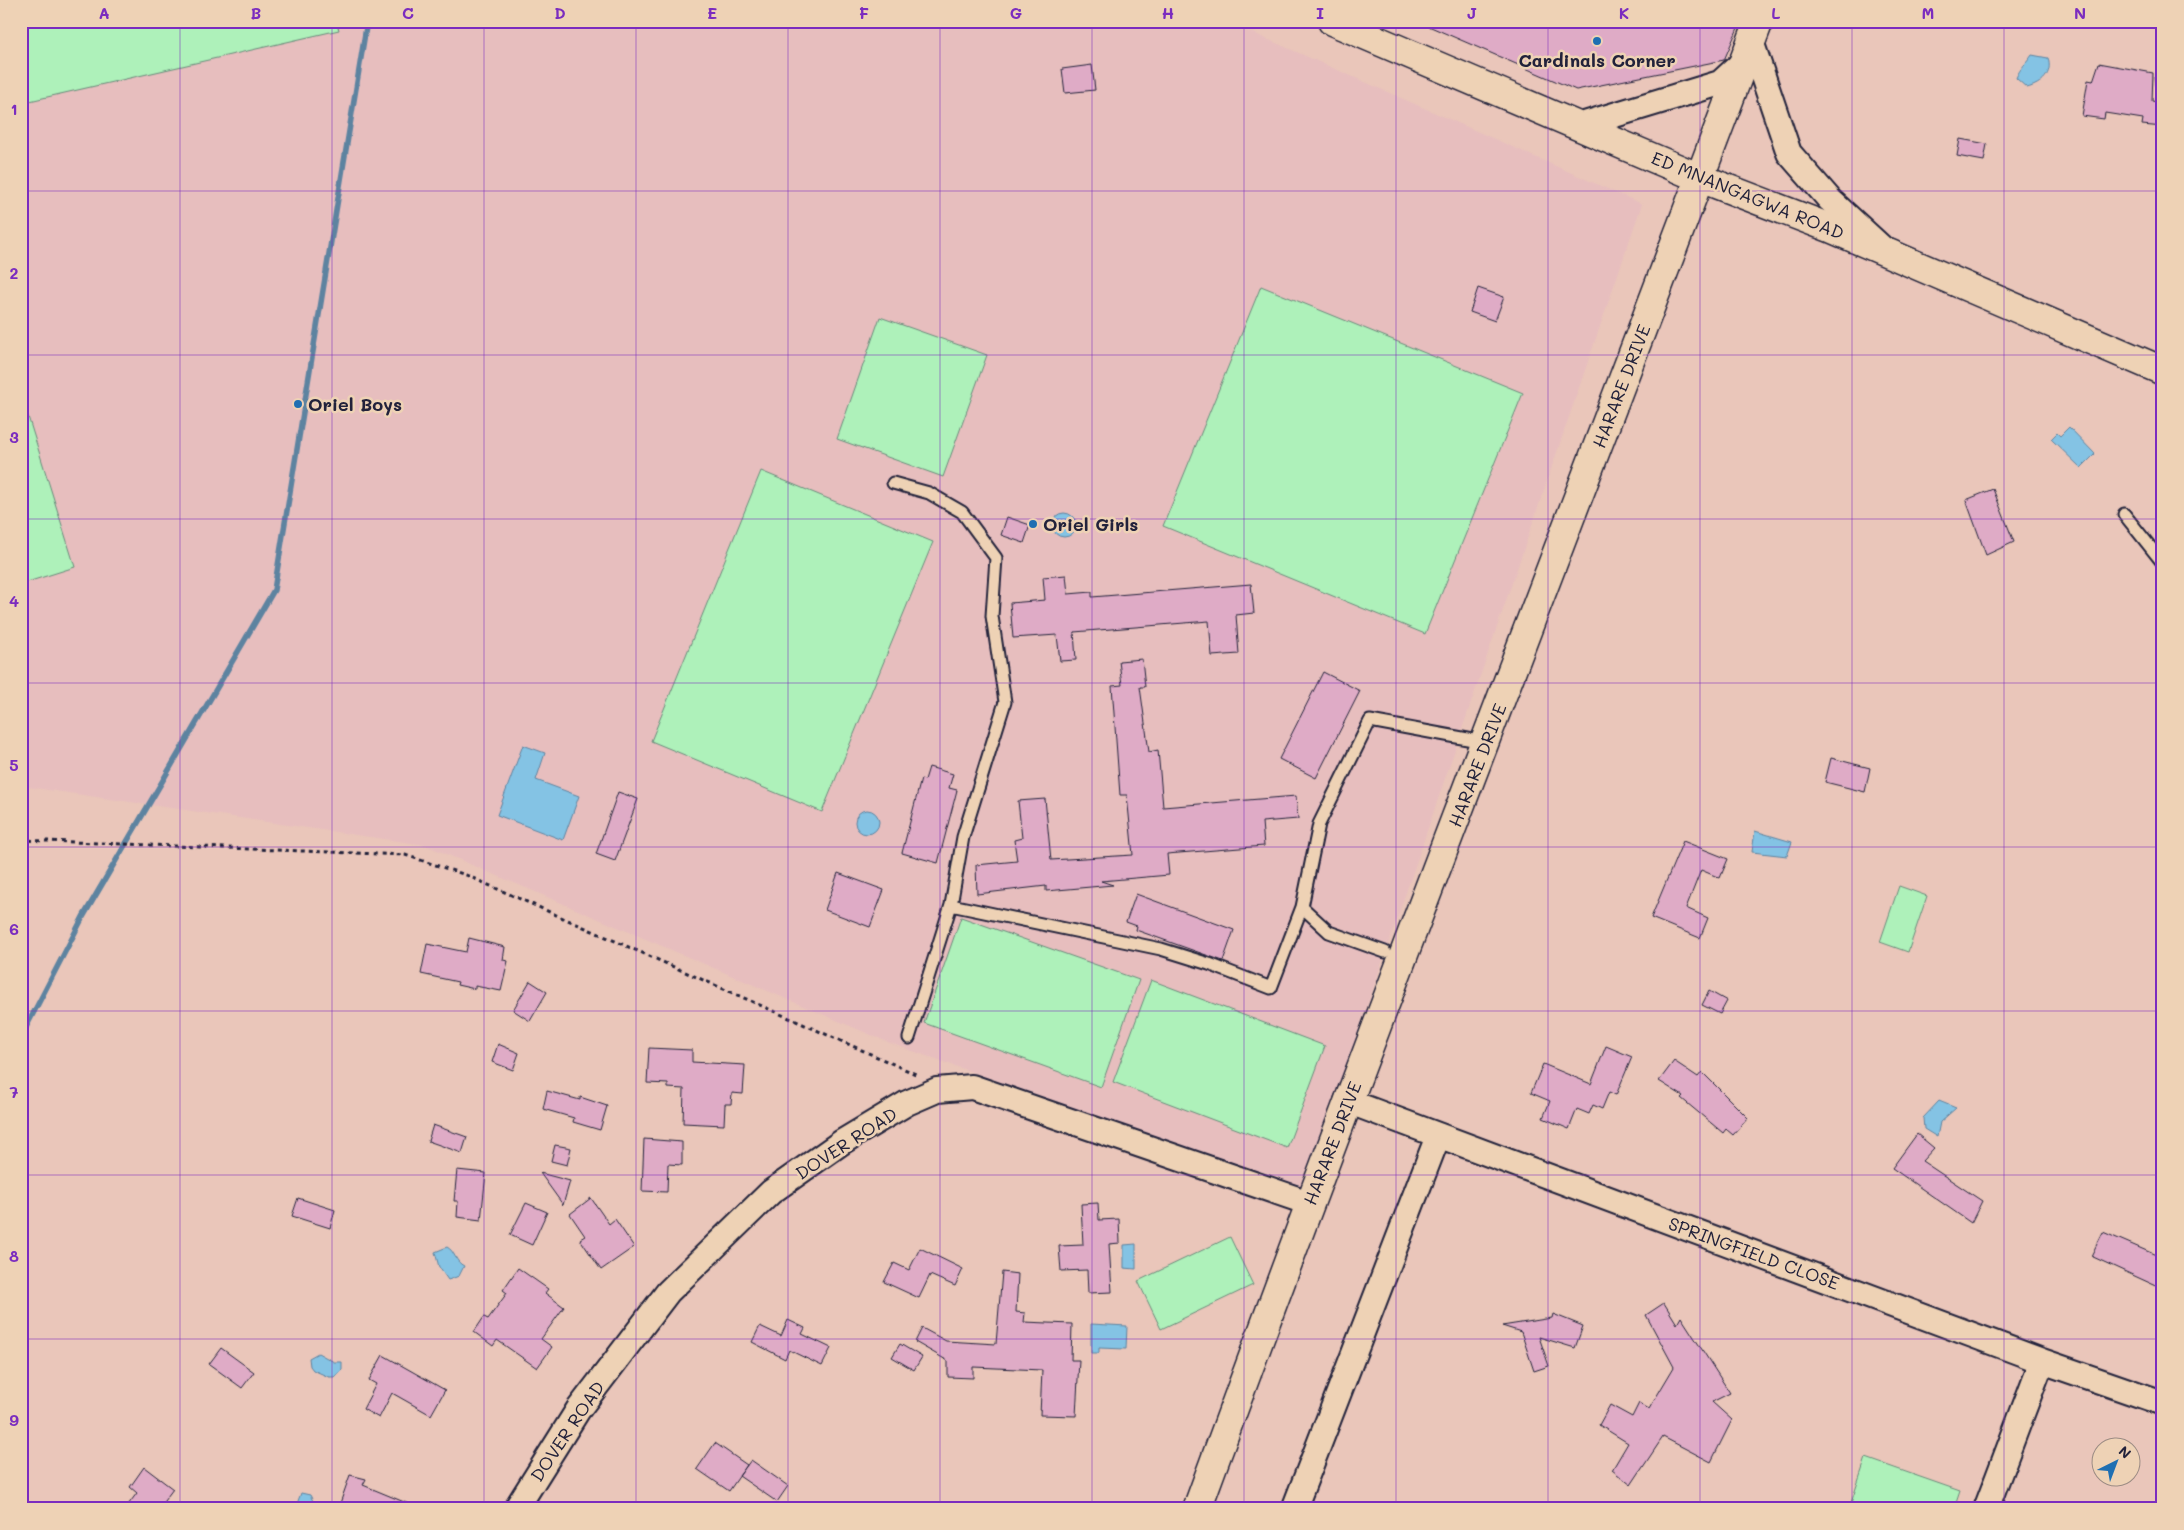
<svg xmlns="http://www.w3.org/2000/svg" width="2184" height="1530" font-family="Mali,sans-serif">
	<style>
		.built { fill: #e7bebe }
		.pitch { fill: #aef1ba; stroke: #688a7a }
		.water { fill: #84c3e4; stroke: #5d83a0 }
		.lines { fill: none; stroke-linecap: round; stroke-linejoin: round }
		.stream { stroke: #5d83a0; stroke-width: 5.5 }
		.building { fill: #dfabc6; stroke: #22223b }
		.service-casing { stroke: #22223b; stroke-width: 15 }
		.minor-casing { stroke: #22223b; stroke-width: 28 }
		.primary-casing { stroke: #22223b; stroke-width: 31 }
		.trunk-casing { stroke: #22223b; stroke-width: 31 }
		.path { stroke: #22223b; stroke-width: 3; stroke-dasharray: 4 4; stroke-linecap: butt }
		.service { stroke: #eed2b5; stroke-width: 11 }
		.minor { stroke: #eed2b5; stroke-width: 24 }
		.primary { stroke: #eed2b5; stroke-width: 28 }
		.trunk { stroke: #eed2b5; stroke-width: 28 }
		.grid { fill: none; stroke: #7b2cbf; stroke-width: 1; stroke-opacity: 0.55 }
		.poi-dot { fill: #1f6fb2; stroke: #eed2b5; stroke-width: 2 }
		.labels { text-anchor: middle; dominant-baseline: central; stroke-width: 5; stroke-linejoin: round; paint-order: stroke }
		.poi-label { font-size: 18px; font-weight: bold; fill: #22223b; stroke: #eed2b5; text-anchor: start }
		.street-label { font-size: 18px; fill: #22223b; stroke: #eed2b5 }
		.neatline { fill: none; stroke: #7b2cbf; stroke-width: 2 }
		.grid-label { font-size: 16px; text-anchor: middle; font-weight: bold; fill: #7b2cbf }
	</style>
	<rect width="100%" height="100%" fill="#eac6ba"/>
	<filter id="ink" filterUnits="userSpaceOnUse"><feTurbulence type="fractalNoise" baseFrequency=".02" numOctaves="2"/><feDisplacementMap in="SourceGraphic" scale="10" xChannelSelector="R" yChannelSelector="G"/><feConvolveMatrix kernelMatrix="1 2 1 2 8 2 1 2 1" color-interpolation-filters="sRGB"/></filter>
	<g filter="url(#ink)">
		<path class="built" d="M21,21H1226L1642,204L1304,1190L890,1043L425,845L21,786Z"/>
		<path class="pitch" d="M21,21H336L339,30L21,103Z
			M1261,286L1523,393L1425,634L1163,526Z
			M880,317L987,355L943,477L837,439Z
			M21,394L75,567L21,584Z
			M761,471L933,542L822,812L651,741Z
			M1899,886L1927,896L1908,952L1880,942Z
			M961,917L1139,980L1101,1087L924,1023Z
			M1151,980L1325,1046L1287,1148L1113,1082Z
			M1230,1237L1253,1285L1161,1329L1138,1281Z
			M1866,1458L1960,1491L1954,1509H1849Z"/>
		<path class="water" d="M2032,55L2048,58C2053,74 2042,84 2027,88L2016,78C2020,68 2026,64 2032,55Z
			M2069,427L2095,454L2081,468L2051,439L2057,433L2060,436Z
			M1052 525a12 12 0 1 1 24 0a12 12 0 1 1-24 0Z
			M523,745L545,753L536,780L579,796L563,840L497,815Z
			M855 822a12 12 0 1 1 24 0a12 12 0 1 1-24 0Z
			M1755,831L1792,842L1787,856L1752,852Z
			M1939,1101L1956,1108L1940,1122L1937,1137L1924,1129L1923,1118Z
			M1136,1244V1269L1124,1268V1245Z
			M447,1247C455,1251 455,1262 464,1266L459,1276L448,1280L439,1267L435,1252Z
			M1091,1324L1127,1326L1126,1349L1099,1348V1353H1091Z
			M318,1353L334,1362H342V1370L334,1377H329L313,1370L310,1366L309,1358Z
			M301,1493L310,1495L317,1509H302L298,1501Z"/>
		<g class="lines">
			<path class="stream" d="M21,1037L83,917L274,590L367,21"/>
		</g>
		<path class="building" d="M1417,21H1741L1724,60L1576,90Z
			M2099,63L2153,73L2152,101L2163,103V127L2142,125L2143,119L2105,113L2104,119L2082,116L2088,80L2093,81Z
			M1092,65L1095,90L1065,93L1062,69Z
			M1960,139L1987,144L1984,161L1957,156Z
			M1478,288L1504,297L1495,321L1470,312Z
			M1993,489L2014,542L1986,555L1966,500Z
			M1007,517L1030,525L1024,543L1001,535Z
			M1066,575L1068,594L1092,592V597L1251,584L1254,613L1236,615L1239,654L1212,656L1209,621L1074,632L1076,660L1060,661L1057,635L1013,638L1010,603L1045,600L1043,577Z
			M1142,659L1145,687H1140L1149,752L1158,750L1163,807L1296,796L1298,819L1262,822L1264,846L1167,854L1169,875L1101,881L1113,885L1046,891V886L977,894L976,865L1017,861L1014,840L1022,838L1018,801L1045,799L1051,860L1133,855L1127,795H1120L1112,686L1122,685L1119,661Z
			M1323,672L1360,691L1316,778L1279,759Z
			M1831,758L1870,768L1865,792L1825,782Z
			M929,767L953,774L949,788L957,790L938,863L902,853L921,779L925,780Z
			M618,792L638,799L615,861L596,854Z
			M1683,841L1728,859L1720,878L1701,870L1686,908L1708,918L1700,938L1651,918Z
			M838,873L884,890L870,927L825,910Z
			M1136,894L1234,930L1223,961L1136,930L1137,926L1126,922Z
			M469,938L505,947L503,960L508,961L501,991L475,986V989L457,985L458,982L421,974L427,944L466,952Z
			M530,981L547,992L530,1021L513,1010Z
			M1709,991L1727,1001L1720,1014L1702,1005Z
			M498,1044L519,1053L513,1070L492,1062Z
			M1606,1046L1632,1057L1616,1095L1609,1092L1602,1109L1593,1105L1589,1114L1577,1109L1569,1129L1543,1118L1550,1101L1531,1093L1543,1064L1591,1084Z
			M649,1048L692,1050V1062L745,1065L743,1094L732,1093L731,1104H725L724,1125L683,1123L684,1089L668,1088V1084L647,1083Z
			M1674,1061L1698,1077L1702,1072L1748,1118L1733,1135L1726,1129L1723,1133L1681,1098L1683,1096L1659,1081Z
			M547,1091L580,1100V1097L607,1106L600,1130L573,1122L574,1118L543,1109Z
			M433,1125L467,1137L462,1153L428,1141Z
			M1917,1134L1934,1148L1922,1161L1982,1201L1971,1223L1892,1168Z
			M644,1139L682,1142V1165L668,1164L667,1192L642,1191Z
			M555,1145L571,1148L567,1165L551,1161Z
			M457,1170L486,1173L481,1220L457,1217L458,1201H454Z
			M540,1173L570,1181L563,1205Z
			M298,1198L335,1210L330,1228L292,1216Z
			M591,1198L609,1224L615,1219L634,1247L601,1270L580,1239L585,1236L570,1214Z
			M526,1203L547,1212L532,1245L510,1235Z
			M1098,1203L1099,1220L1119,1219L1120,1243L1109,1244L1112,1292L1088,1293L1087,1270L1061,1271L1059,1246L1083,1245L1081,1204Z
			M2103,1232L2163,1258V1289L2091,1256Z
			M920,1248L963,1269L955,1286L930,1275L919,1298L884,1282L894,1263L909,1270Z
			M518,1268L548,1289L545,1293L564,1307L541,1339L552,1347L537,1368L497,1340L493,1346L474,1332L484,1317L488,1319L507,1293L503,1290Z
			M1002,1272L1018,1274L1016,1312L1025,1313L1024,1322L1072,1324L1071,1360H1079L1076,1416L1040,1415L1042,1370L973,1367V1378L948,1377V1361L915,1342L922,1328L946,1341L996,1344Z
			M1664,1303L1677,1324L1681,1317L1730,1393L1712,1402L1732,1420L1711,1462L1663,1437L1631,1485L1612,1470L1628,1443L1599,1425L1610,1405L1632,1417L1639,1403L1649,1409L1674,1367L1646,1315Z
			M1553,1314L1583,1326L1575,1348L1539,1337L1549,1366L1534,1371L1521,1332L1502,1326L1552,1318Z
			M788,1320L805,1328L802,1334L831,1348L822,1366L789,1350L785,1359L752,1342L760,1326L781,1336Z
			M900,1344L922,1357L914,1370L892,1357Z
			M221,1348L254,1372L242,1388L209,1364Z
			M383,1355L445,1390L431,1415L392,1393L379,1418L363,1409L376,1384L369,1380Z
			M715,1443L747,1465L729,1491L697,1469Z
			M751,1460L788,1486L777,1502L739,1476Z
			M144,1467L173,1489L158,1509H125L137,1493L130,1487Z
			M350,1475L366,1479L363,1485L421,1509H338Z"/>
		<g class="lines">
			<g class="service-casing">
				<path id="service" d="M893,483L929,493L962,512L996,558L992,616L1005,702L963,837L951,905L909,1038
					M2124,514L2163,563
					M951,905L1161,949L1209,964L1271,988L1302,907
					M1385,952L1329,932L1302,907L1319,824L1370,721L1484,742"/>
			</g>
			<g class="minor-casing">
				<path id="minor" d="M1751,41L1789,153L1830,200L1880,246
					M1578,126L1720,83L1744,61
					M1347,1101L2042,1361L2163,1403
					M516,1509L578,1410L668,1292L771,1192L842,1142L907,1103L937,1090L972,1087L1309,1203
					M1294,1509L1438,1136
					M1986,1509L2042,1361"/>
			</g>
			<g class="primary-casing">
				<path id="primary" d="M1197,1509C1379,1011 1572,517 1759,21"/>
			</g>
			<g class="trunk-casing">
				<path id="trunk" d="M1332,21L1700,178L1830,228L2163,371"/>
			</g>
			<path class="path" d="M21,840L405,855L466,875L918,1075"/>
			<use href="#service" class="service"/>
			<use href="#minor" class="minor"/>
			<use href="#primary" class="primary"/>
			<use href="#trunk" class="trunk"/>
		</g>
	</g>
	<path class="grid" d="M180,21V1509M332,21V1509M484,21V1509M636,21V1509M788,21V1509M940,21V1509M1092,21V1509M1244,21V1509M1396,21V1509M1548,21V1509M1700,21V1509M1852,21V1509M2004,21V1509M21,191H2163M21,355H2163M21,519H2163M21,683H2163M21,847H2163M21,1011H2163M21,1175H2163M21,1339H2163"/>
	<g class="poi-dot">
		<circle cx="1597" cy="41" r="5"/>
		<circle cx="298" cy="404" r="5"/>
		<circle cx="1033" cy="524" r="5"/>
	</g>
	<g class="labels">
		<g class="poi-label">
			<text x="1597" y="60" text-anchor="middle">Cardinals Corner</text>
			<text x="308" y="404">Oriel Boys</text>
			<text x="1043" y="524">Oriel Girls</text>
		</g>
		<g class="street-label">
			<text transform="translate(1748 195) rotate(22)">ED MNANGAGWA ROAD</text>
			<text transform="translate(1621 386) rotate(-69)">HARARE DRIVE</text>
			<text transform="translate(1477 765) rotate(-69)">HARARE DRIVE</text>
			<text transform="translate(846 1143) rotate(-33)">DOVER ROAD</text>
			<text transform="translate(1332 1143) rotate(-69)">HARARE DRIVE</text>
			<text transform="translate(1754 1253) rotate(20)">SPRINGFIELD CLOSE</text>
			<text transform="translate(567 1431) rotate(-56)">DOVER ROAD</text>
		</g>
	</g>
	<rect width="2184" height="1530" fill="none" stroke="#eed2b5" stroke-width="55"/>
	<g transform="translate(2116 1462) rotate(42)"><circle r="24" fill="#eed2b5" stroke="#9c8c84"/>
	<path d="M0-4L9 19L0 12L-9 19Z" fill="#1f6fb2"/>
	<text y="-8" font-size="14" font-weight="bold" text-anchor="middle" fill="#22223b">N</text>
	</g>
	<rect x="28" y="28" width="2128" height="1474" class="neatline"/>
	<g class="grid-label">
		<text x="104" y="19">A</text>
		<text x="256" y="19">B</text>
		<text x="408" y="19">C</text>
		<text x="560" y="19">D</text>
		<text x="712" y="19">E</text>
		<text x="864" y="19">F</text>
		<text x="1016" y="19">G</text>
		<text x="1168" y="19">H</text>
		<text x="1320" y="19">I</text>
		<text x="1472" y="19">J</text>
		<text x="1624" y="19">K</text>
		<text x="1776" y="19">L</text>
		<text x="1928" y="19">M</text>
		<text x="2080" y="19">N</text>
		<text x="14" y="115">1</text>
		<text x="14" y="279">2</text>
		<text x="14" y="443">3</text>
		<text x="14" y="607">4</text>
		<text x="14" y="771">5</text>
		<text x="14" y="935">6</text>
		<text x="14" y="1098">7</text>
		<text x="14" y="1262">8</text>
		<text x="14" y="1426">9</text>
	</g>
</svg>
